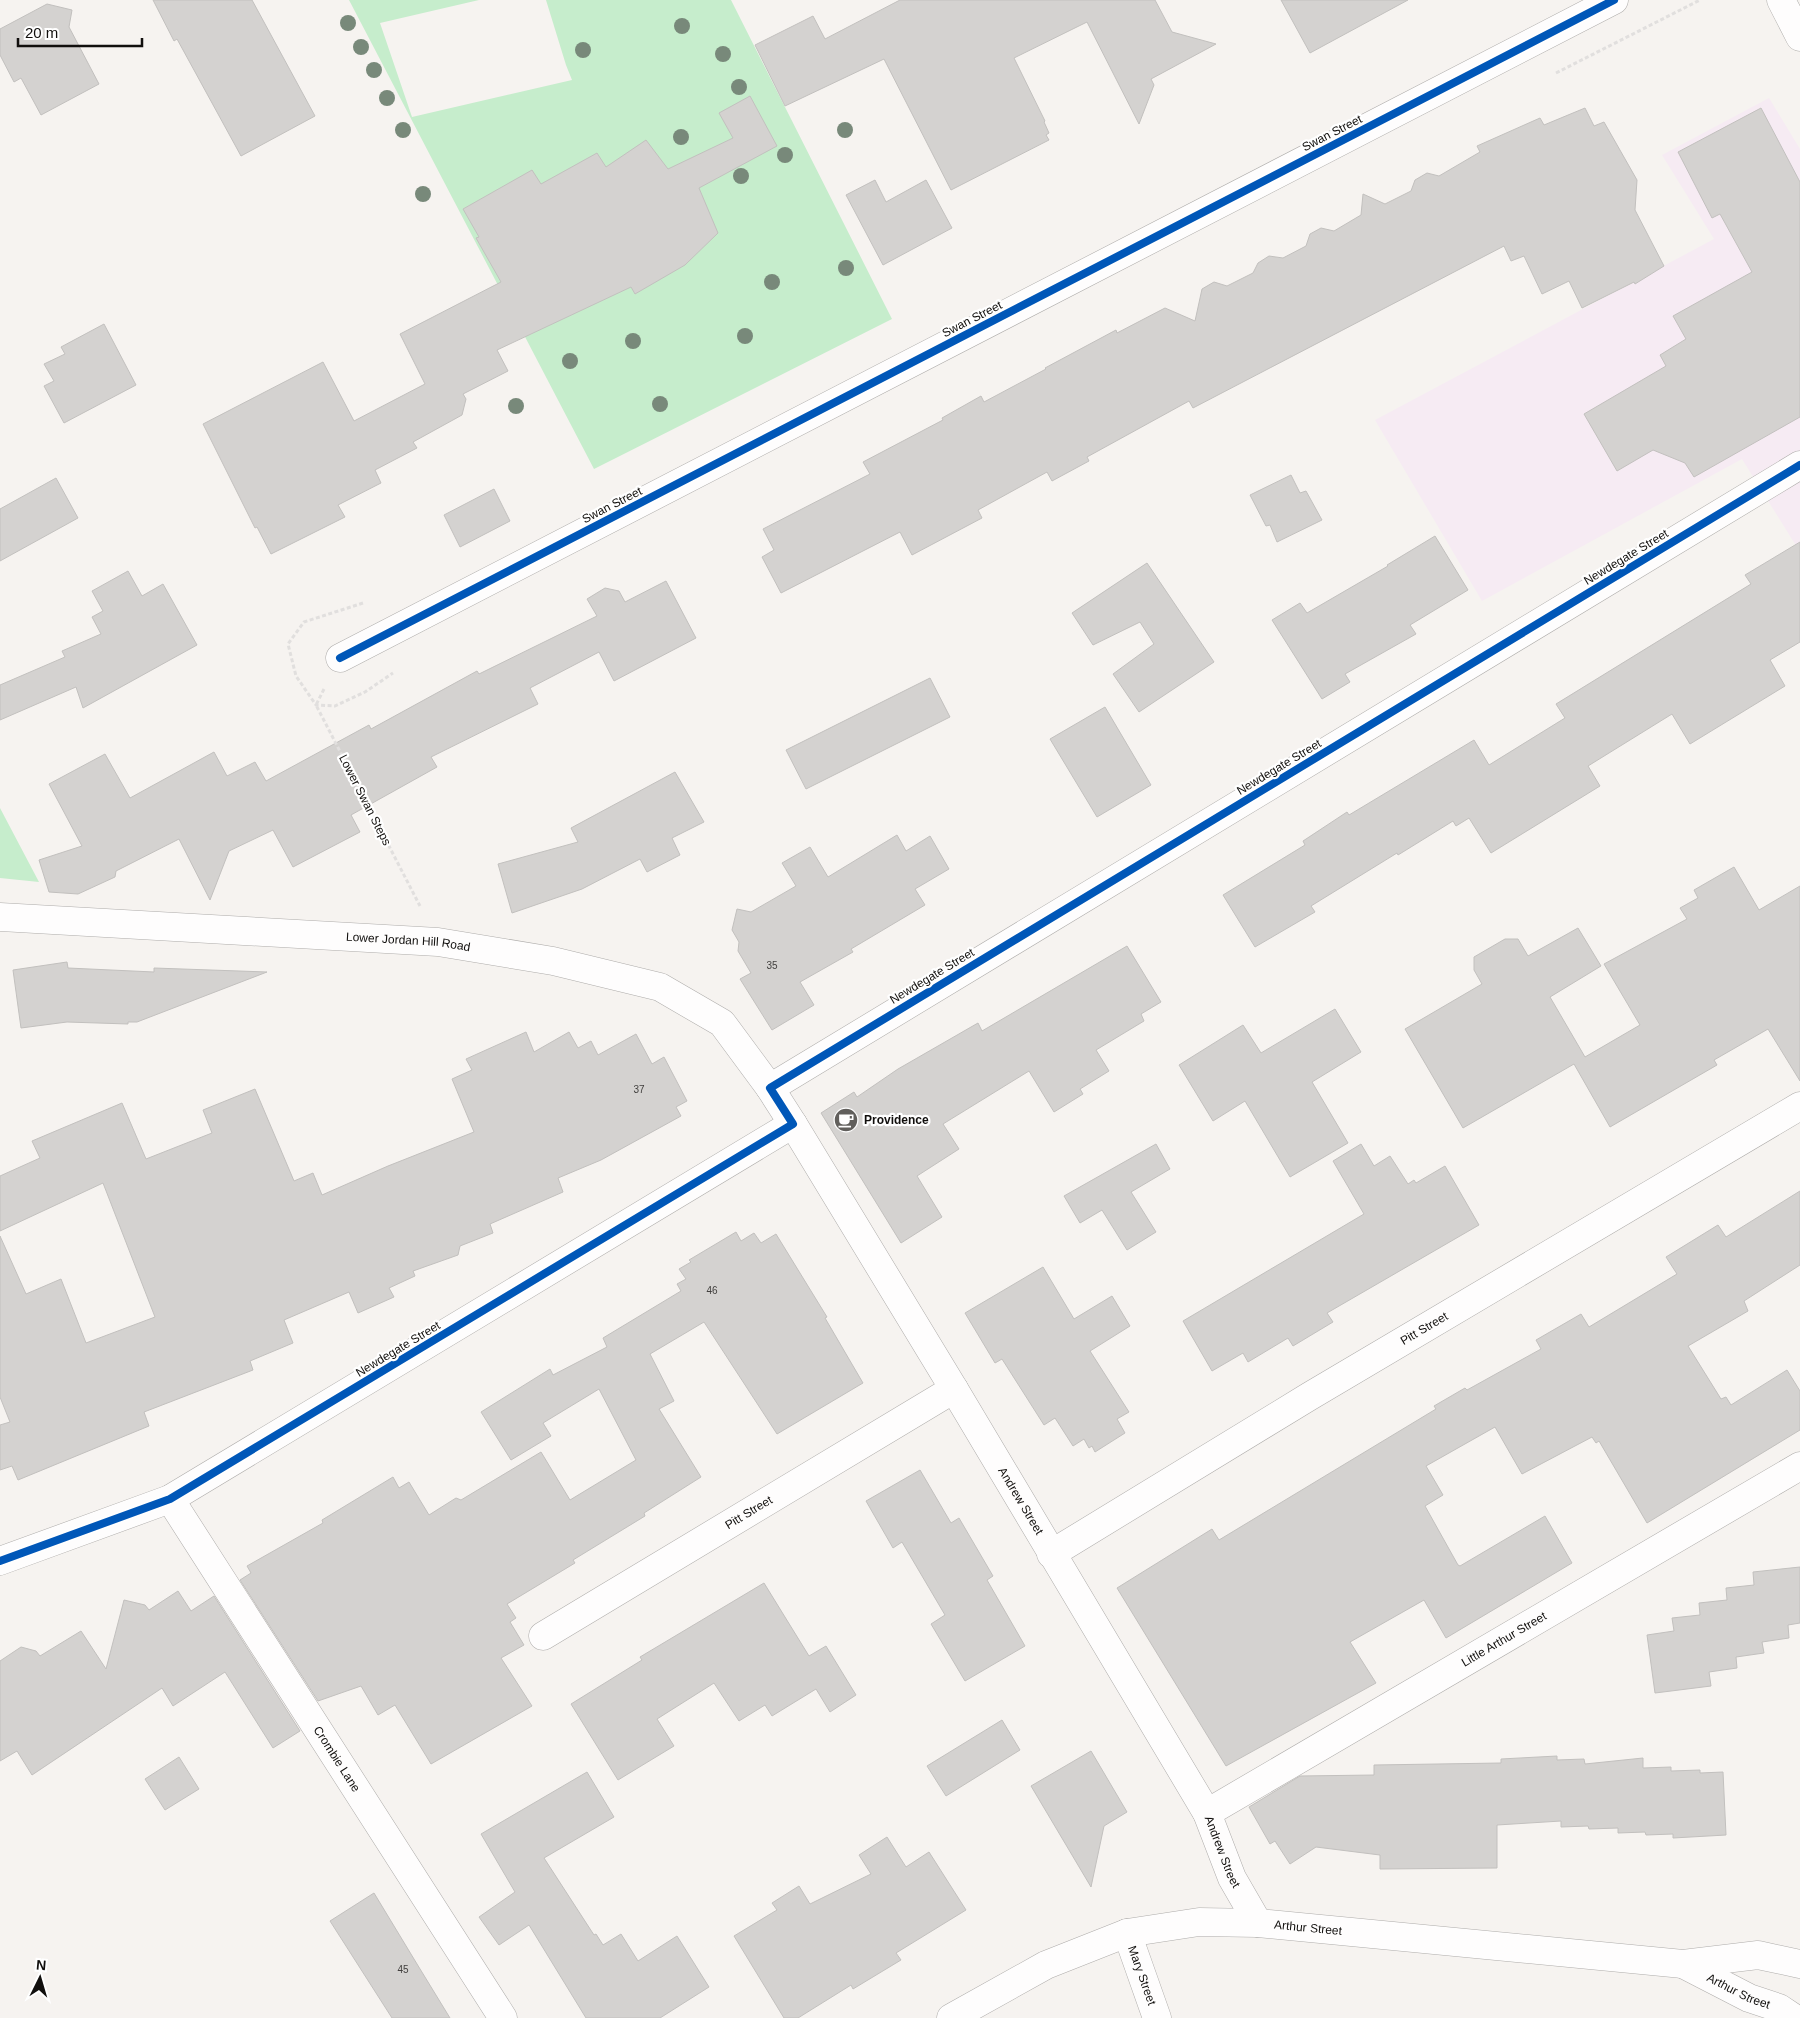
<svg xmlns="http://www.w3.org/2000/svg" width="1800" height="2018" font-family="Helvetica,sans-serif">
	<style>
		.commercial { fill: #f6ebf3 }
		.green { fill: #c6edcc }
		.building { fill: #d4d2d0; stroke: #c2c0be }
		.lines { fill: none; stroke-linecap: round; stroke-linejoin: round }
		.minor-casing { stroke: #aeacaa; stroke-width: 29 }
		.major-casing { stroke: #aeacaa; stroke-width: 29 }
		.path { stroke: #e1dfde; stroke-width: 3; stroke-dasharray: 4 2.5; stroke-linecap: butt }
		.minor { stroke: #fefdfd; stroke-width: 28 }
		.major { stroke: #fefdfd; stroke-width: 28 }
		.cycleway-casing { stroke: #fff; stroke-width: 11 }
		.cycleway { stroke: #0057b8; stroke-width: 8 }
		.tree { fill: #78897a }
		.labels { text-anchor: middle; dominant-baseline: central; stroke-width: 4.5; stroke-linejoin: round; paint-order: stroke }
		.number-label { font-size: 10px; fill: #42403e }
		.street-label { font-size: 12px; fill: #110f0d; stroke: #fff }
		.poi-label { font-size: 12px; font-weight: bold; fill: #110f0d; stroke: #fff; text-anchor: start }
	</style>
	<rect width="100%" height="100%" fill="#f6f3f0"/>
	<path class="commercial" d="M1769,98L1800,149V552L1742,459L1482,601L1375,420L1714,239L1662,155Z"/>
	<path class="green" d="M349,0H479L380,23L412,117L572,80L566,65L546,0H731L892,319L594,469Z
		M0,808L39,882L0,878Z"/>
	<path class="building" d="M153,0H252L315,116L241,156L177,39L174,41Z
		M900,0H1155L1172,32L1216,44L1151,79L1154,85L1139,124L1087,22L1014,58L1045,121L1044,122L1049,133L1046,135L1049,140L951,190L884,59L785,106L755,45L813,16L825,39Z
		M1281,0H1408L1310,53Z
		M47,4L72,10L69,27L99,84L41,115L21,78L14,82L0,55V29Z
		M750,96L777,146L699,188L718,233L685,265L635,294L631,287L497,350L508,371L463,394L466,399L462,415L413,442L417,448L375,470L381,483L338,505L345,517L271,554L257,527L255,528L203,424L323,362L354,421L425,384L400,334L501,282L476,238L479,237L463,209L532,170L541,184L597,153L606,167L646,140L668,169L733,138L719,113Z
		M1585,108L1594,126L1604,122L1637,180L1635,210L1664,266L1635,284L1634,282L1582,308L1569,281L1542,294L1524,256L1511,261L1504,246L1193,408L1189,401L1087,457L1089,461L1052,481L1047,472L978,510L982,518L912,555L900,532L781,593L762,557L774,550L763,529L870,474L863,462L943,420L942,418L981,396L984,402L1046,369L1045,368L1116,330L1117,333L1165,308L1195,321L1202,289L1214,282L1227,286L1253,273L1258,263L1269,256L1283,258L1306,246L1310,234L1321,228L1334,231L1361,215L1363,194L1385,204L1411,191L1415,180L1427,173L1439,176L1480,152L1477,146L1540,118L1544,125Z
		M1761,108L1800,182V417L1694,477L1685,463L1653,450L1617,471L1584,414L1666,366L1660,355L1686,339L1673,316L1752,272L1720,214L1712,218L1678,152Z
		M875,180L886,202L926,180L952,228L883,265L846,195Z
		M104,324L136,385L64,423L44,386L54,381L44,364L65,354L61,347Z
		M1291,475L1300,493L1306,491L1322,520L1277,542L1270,525L1266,526L1250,495Z
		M56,478L78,518L0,561V509Z
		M494,489L510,521L460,547L444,515Z
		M1435,536L1468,590L1410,625L1416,634L1345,674L1350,682L1322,699L1272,620L1300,603L1307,613L1388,566L1387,565Z
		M1800,542V642L1770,660L1785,686L1690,744L1672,714L1588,766L1600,786L1491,853L1469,818L1456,826L1453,821L1398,855L1397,853L1311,906L1315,912L1255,947L1223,895L1305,845L1303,841L1347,812L1349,815L1474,740L1489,765L1565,718L1556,704L1751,584L1745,575Z
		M1147,563L1214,662L1139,712L1113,674L1154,644L1140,622L1093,645L1072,613Z
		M128,571L142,596L163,584L197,645L83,708L76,687L0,720V685L65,657L62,651L101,634L92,617L103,611L92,591Z
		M666,581L696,638L614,681L599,652L530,688L538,704L431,757L437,767L351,815L360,832L293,867L273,830L229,851L210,900L179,839L116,871L115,877L78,894L49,892L39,860L82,846L49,784L105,754L130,798L214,752L227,776L255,762L266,781L369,725L371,729L477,671L479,674L597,616L587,599L605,588L619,591L625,602Z
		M930,678L950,717L806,789L786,750Z
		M1105,707L1151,785L1097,817L1050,739Z
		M675,772L704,822L672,838L680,855L647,872L640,859L582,889L512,913L498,864L578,842L571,828Z
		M897,835L906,851L930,836L949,869L915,889L925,905L851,949L853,952L800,982L814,1005L772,1030L740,979L751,973L738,951L739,942L732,930L737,909L751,912L796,886L782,863L810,847L828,877Z
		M1734,867L1759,910L1800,886V1081L1768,1029L1714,1060L1717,1065L1610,1127L1574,1064L1463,1128L1405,1029L1482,984L1474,970V957L1505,939H1518L1528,956L1578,928L1601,966L1550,997L1585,1057L1640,1025L1604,964L1687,919L1680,908L1698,898L1694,890Z
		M1127,946L1161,1002L1141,1014L1144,1021L1096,1050L1109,1071L1080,1089L1083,1094L1054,1112L1029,1071L943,1124L959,1149L917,1176L942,1217L901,1243L821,1113L854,1092L857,1097L898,1069L978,1023L982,1031Z
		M67,962L68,968L154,972V968L267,972L137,1022H128V1024L67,1022L21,1028L13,970Z
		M1335,1009L1361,1052L1312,1082L1348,1143L1290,1177L1245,1101L1213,1121L1179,1065L1243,1025L1261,1053Z
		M526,1032L534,1052L569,1032L578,1048L591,1041L598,1055L636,1034L652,1064L664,1057L687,1101L676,1107L681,1116L601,1160L558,1178L563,1192L490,1224L493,1233L460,1246L458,1255L413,1271L415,1276L389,1288L394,1297L358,1313L349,1292L284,1320L293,1343L250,1361L253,1370L144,1412L149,1426L18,1480L12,1466L0,1470V1425L10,1422L0,1397V1236L26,1294L61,1279L86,1343L155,1317L103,1183L0,1231V1176L40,1158L32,1141L122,1103L146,1159L212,1133L203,1110L255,1089L294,1181L313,1173L322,1195L388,1166L474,1132L452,1079L472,1070L466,1059Z
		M1156,1144L1170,1169L1131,1192L1156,1232L1127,1250L1102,1210L1080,1223L1064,1196Z
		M1361,1144L1374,1166L1390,1156L1408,1184L1414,1180L1416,1183L1445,1166L1479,1225L1327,1313L1333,1322L1293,1346L1288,1338L1248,1362L1243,1353L1212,1371L1183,1321L1364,1214L1333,1161Z
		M1800,1191V1265L1744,1301L1748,1311L1688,1346L1721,1399L1726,1397L1731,1405L1787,1370L1800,1391V1430L1647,1523L1599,1441L1596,1443L1592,1437L1522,1474L1495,1427L1426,1466L1443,1495L1425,1506L1458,1565L1460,1566L1545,1516L1572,1563L1446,1638L1424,1600L1350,1642L1376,1683L1226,1766L1117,1588L1212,1529L1219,1540L1436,1409L1434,1406L1465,1388L1467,1390L1541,1349L1536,1340L1581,1314L1589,1327L1677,1274L1666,1257L1718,1225L1726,1237Z
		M736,1232L741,1241L754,1233L761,1243L776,1234L827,1317L825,1318L863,1383L777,1434L704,1322L650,1354L674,1401L659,1409L701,1477L644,1513L645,1516L573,1560L575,1563L507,1604L516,1618L510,1622L524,1645L501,1658L532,1706L431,1764L395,1705L378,1715L361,1686L318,1701L240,1580L251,1573L247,1566L323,1523L322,1520L393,1477L399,1488L409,1482L429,1515L456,1498L461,1500L541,1452L570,1500L636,1460L599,1389L543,1423L551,1436L511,1460L481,1412L550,1369L553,1375L607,1347L603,1338L681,1291L677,1284L686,1279L679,1269L691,1262L689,1260Z
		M1043,1267L1074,1319L1112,1296L1130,1326L1090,1351L1129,1412L1117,1419L1125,1433L1095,1452L1092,1446L1089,1448L1084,1439L1073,1446L1055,1418L1044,1425L1002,1359L995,1363L965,1313Z
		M920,1470L951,1523L959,1518L993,1576L987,1580L1025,1646L965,1681L931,1624L945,1615L902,1542L893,1548L866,1501Z
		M1800,1567V1623L1788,1625L1789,1638L1762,1642L1764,1653L1736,1657L1737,1668L1709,1672L1711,1686L1655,1693L1647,1635L1674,1631L1672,1618L1700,1615L1699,1603L1727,1600L1726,1588L1754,1585L1753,1572Z
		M764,1583L809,1656L826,1646L856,1695L830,1712L816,1689L772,1716L765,1705L739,1721L714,1683L657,1719L674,1746L618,1780L571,1704L642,1660L640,1657Z
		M178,1591L191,1611L214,1596L300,1731L273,1748L225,1672L173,1706L162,1688L32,1775L17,1751L0,1761V1661L21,1647L36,1651L40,1656L81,1631L106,1669L124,1600L145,1605L149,1610Z
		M1002,1720L1020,1750L946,1796L927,1766Z
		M1091,1751L1127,1812L1104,1826L1091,1887L1031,1786Z
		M1557,1756V1760L1584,1759L1585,1764L1643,1758V1768L1671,1767V1771L1700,1770V1773L1723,1772L1726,1835L1673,1838V1834L1646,1835L1645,1832L1618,1833V1828L1589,1829L1588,1826L1561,1827V1821L1497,1825V1868L1380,1869V1855L1316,1847L1290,1864L1275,1841L1270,1844L1249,1807L1300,1776L1374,1775V1765L1501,1763V1759Z
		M179,1757L199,1789L165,1810L145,1779Z
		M587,1772L614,1817L544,1858L594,1935L596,1934L603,1945L621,1934L638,1961L677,1936L709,1987L660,2018H586L529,1925L499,1945L479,1917L515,1892L481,1834Z
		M887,1837L906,1867L929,1852L966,1910L896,1953L901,1960L853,1989L851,1985L798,2018H784L734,1936L777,1910L772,1903L799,1886L810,1904L871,1874L859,1855Z
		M374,1893L417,1964L450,2018H392L330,1921Z"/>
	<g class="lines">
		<g class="minor-casing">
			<g id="minor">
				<path d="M340,658L1614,0"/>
				<path id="s1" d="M0,917L438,942L553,961L660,987L722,1023L770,1088L793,1124L954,1389L1207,1813L1232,1878L1258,1923"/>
				<path d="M770,1088L1800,465"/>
				<path id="s2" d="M170,1499L503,2018"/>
				<path id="s3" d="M1051,1554L1310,1396L1800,1106"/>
				<path d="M0,1561L170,1499L793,1124"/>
				<path id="s4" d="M543,1636L954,1389"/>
				<path id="s5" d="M1207,1813L1800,1466"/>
				<path id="s6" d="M1127,1933L1157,2018"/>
				<path id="s7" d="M1683,1964L1749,1998L1779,2008L1794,2018"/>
				<path id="s8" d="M951,2018L1046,1965L1127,1933L1199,1922L1258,1923L1683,1964L1758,1955L1800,1964"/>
			</g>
		</g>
		<g class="major-casing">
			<path id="major" d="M1781,0L1800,37"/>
		</g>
		<path class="path" d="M1556,73L1700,0
			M363,603L304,622L288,644L296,676L316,705L335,706L365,692L393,673
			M324,689L316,705L420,906"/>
		<use href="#minor" class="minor"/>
		<use href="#major" class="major"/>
		<g class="cycleway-casing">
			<path id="cycleway" d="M340,658L1614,0
				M0,1561L170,1499L793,1124L770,1088L1800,465"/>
		</g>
		<use href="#cycleway" class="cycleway"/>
	</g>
	<g class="tree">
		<circle cx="348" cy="23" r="8"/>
		<circle cx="682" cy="26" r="8"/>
		<circle cx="361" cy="47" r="8"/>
		<circle cx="583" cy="50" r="8"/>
		<circle cx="723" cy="54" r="8"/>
		<circle cx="374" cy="70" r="8"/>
		<circle cx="739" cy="87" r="8"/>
		<circle cx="387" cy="98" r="8"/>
		<circle cx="403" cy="130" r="8"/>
		<circle cx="845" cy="130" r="8"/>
		<circle cx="681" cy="137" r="8"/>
		<circle cx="785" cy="155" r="8"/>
		<circle cx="741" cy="176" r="8"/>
		<circle cx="423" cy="194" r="8"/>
		<circle cx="846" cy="268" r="8"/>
		<circle cx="772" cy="282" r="8"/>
		<circle cx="745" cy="336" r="8"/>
		<circle cx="633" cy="341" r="8"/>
		<circle cx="570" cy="361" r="8"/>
		<circle cx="660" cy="404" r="8"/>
		<circle cx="516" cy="406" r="8"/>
	</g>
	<defs>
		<g id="cafe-disc" transform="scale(1.25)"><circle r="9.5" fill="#615f5c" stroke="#fff"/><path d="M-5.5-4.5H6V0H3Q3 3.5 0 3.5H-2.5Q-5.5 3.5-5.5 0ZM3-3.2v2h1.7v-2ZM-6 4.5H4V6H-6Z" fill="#fff"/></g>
	</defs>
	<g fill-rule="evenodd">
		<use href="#cafe-disc" x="846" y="1120"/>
	</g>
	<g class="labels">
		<g class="number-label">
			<text x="772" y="965">35</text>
			<text x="639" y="1089">37</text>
			<text x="712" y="1290">46</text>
			<text x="403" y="1969">45</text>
		</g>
		<g class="street-label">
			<text transform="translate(1332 133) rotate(-27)">Swan Street</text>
			<text transform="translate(972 319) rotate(-27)">Swan Street</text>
			<text transform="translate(612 505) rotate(-27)">Swan Street</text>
			<text transform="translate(1626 557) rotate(-31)">Newdegate Street</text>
			<text transform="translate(1279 767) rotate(-31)">Newdegate Street</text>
			<text transform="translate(365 800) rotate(63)">Lower Swan Steps</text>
			<text stroke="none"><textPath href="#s1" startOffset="409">Lower Jordan Hill Road</textPath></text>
			<text transform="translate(932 976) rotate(-31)">Newdegate Street</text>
			<text stroke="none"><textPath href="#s3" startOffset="436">Pitt Street</textPath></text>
			<text transform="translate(398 1349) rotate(-31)">Newdegate Street</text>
			<text stroke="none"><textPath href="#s1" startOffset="1301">Andrew Street</textPath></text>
			<text stroke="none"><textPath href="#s4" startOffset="240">Pitt Street</textPath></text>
			<text stroke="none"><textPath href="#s5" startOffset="344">Little Arthur Street</textPath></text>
			<text stroke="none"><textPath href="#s2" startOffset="309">Crombie Lane</textPath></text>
			<text stroke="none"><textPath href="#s1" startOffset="1706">Andrew Street</textPath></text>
			<text stroke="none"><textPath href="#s8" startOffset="378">Arthur Street</textPath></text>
			<text stroke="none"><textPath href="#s6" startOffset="45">Mary Street</textPath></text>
			<text stroke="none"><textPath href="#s7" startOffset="62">Arthur Street</textPath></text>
		</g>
		<g class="poi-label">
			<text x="864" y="1120">Providence</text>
		</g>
	</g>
	<g transform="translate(40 1978) rotate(5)" stroke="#ffffff" stroke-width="4" paint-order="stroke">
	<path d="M0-4L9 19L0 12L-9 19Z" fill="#110f0d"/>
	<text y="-8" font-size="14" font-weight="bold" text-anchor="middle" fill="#110f0d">N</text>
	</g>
	<path d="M18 38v8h124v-8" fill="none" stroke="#110f0d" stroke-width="2.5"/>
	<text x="25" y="38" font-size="15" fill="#110f0d" stroke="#ffffff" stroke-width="4" paint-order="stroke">20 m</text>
</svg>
